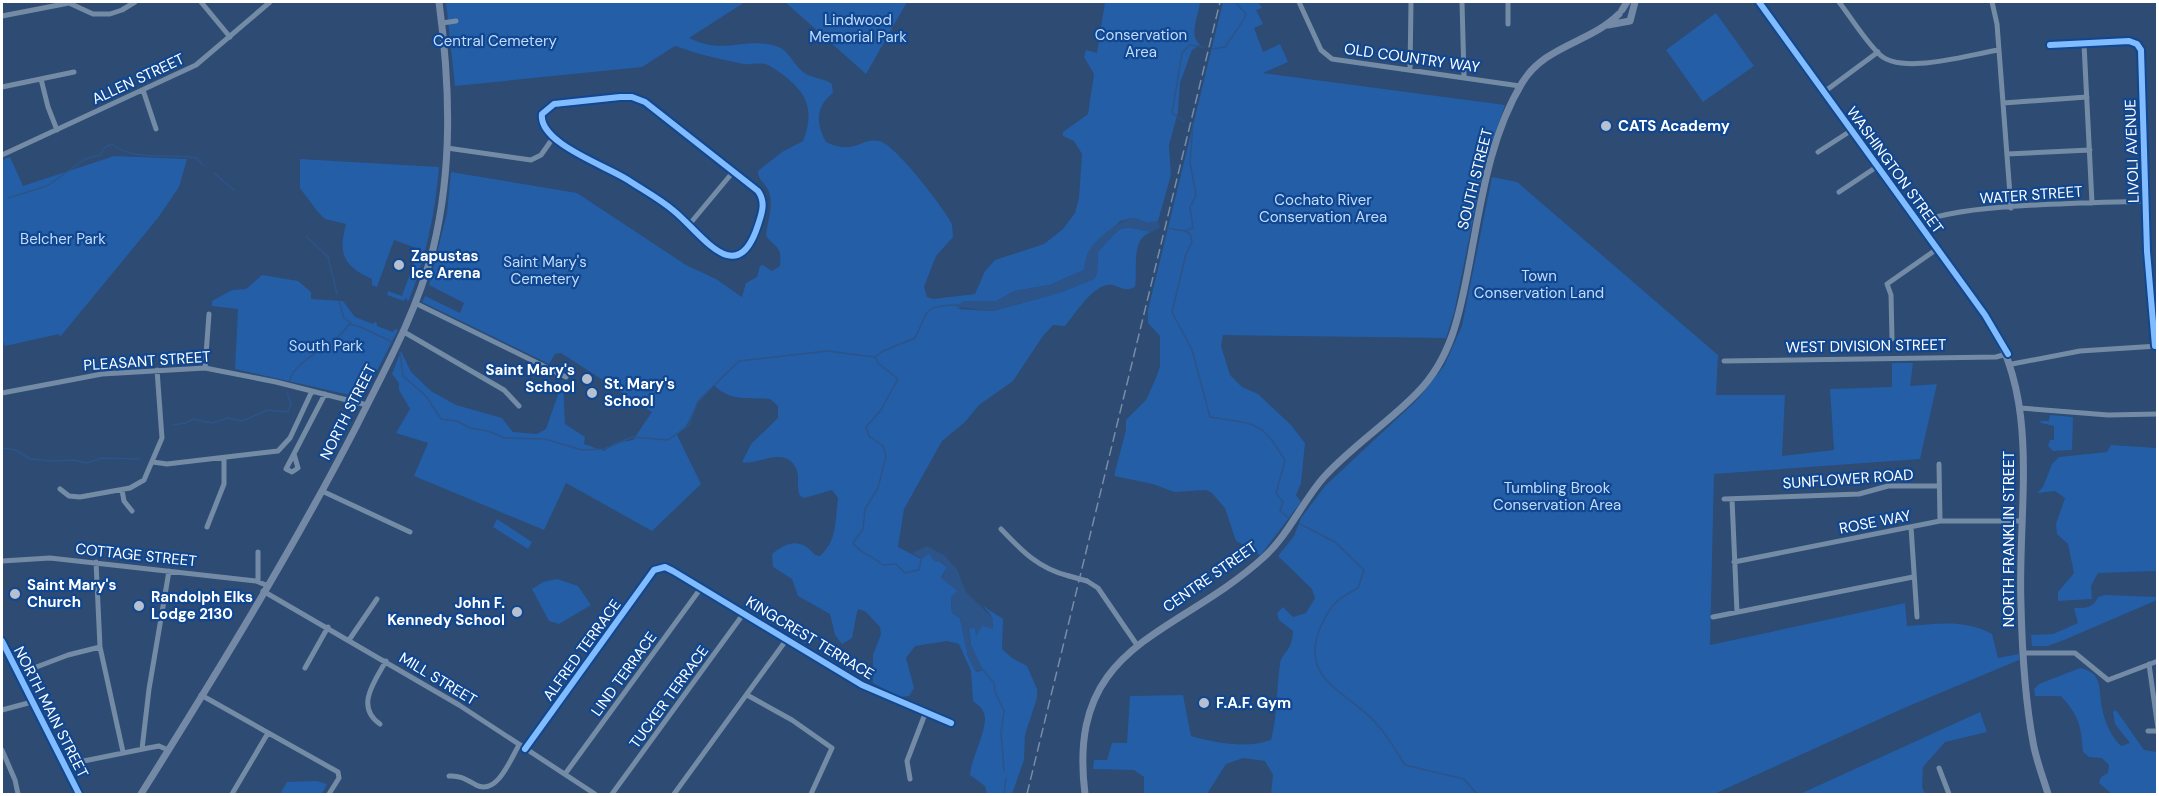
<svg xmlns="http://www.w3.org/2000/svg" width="2159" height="796" font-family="'DM Sans',sans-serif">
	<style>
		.green { fill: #235ea7 }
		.water { fill: #2c5488 }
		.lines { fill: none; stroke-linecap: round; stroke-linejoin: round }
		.stream { stroke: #2c5488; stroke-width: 1.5 }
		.minor { stroke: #748ba6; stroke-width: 5 }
		.major { stroke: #7489a5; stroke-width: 7 }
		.rail { stroke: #788ca6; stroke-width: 1.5; stroke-dasharray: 10 4.5; stroke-linecap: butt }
		.minor-bridge { stroke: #748ba6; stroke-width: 5 }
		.cycleway-casing { stroke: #104790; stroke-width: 10 }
		.cycleway { stroke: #80bcff; stroke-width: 6 }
		.poi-dot { fill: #b6c0ce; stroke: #104790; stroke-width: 2 }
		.labels { text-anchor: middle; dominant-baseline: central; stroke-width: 4.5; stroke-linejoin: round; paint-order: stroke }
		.park-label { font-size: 15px; fill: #c1dcfd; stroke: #104790 }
		.street-label { font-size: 15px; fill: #fff; stroke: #104790 }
		.poi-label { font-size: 15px; font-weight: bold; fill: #fff; stroke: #104790; text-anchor: start }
	</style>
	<rect width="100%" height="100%" fill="#2d4b73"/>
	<path class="green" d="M446,2H745L689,38C724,55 740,38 772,45C790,48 792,65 806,74C815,79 824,78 832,84L833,93C815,107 816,124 826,142C855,156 860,137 879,141C894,143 944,208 952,224L953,237L936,256L924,287L927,297L933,299L975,294L985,271L995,260L1044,244L1063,229L1075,213L1079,198L1082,154L1074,141L1063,136V132L1088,114L1094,74L1084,57L1086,50L1097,53L1105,2H1200C1199,16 1188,34 1200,45L1192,50L1180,83L1178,112L1169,145L1171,175L1158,221L1148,223L1132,218L1120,221L1087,255L1084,270L1050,285L1014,291L997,301H975L958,309L993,311L1058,293L1094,279L1097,273L1098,252C1122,226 1117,224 1151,232C1130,239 1138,270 1135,287C1124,292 1122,287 1112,285C1095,282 1075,314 1065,326L1053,325L1043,336L1013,381L979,405L965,422L942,441L904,509L898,547L921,559L928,553L947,567L941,577L958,591L951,598L952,613L960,618L968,656L977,672L982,670L971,645L969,628H975L976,634L982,626H990L991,615L983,606L1003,619L1002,649L1012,658L1027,666L1037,689V698L1025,735L1024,760L1012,794H987L985,786L970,775C971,757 991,724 983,711C981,706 976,704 973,701L971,671L959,644L947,641L915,646L906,658L914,688L909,696L900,697L873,683V655L881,634L880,627L866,612L859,609L857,612L852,638L842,644L835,635L830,614L798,596L792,579L773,567L772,554C788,541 801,538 815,555L820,556C838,540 835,519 838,498L832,490L804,498L800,496C796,487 800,476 796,468C784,445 757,466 742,462L751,444L778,418V406L770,399C749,397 730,402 714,385C709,390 702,396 698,403C689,416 692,423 677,435L701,484L652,531L566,483L544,530L414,476L428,443L396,433L410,409L399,390V383L392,374L401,351L411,372L431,391L456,405L502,418L513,432L537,434L546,429L563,380L565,424L585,437L584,444L604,451L615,443L633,440L652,412L561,353L555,354L549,364L422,302L425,296L460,313L464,303L429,285L447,213L451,172L577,193L686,265L716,279L742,297L746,283L757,277L760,266L763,265L772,271L780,266C782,245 776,249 766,236C767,222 774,206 769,192C766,183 758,181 758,171L782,152L803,141C818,103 801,86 770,66C763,61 751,65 743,64C720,59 697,54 675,46L642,67L455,86Z
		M785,2H907L866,74Z
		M1223,2H1258L1262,8L1256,10L1263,24L1254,28L1263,52L1280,44L1288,62L1263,73L1505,105L1484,165L1454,313L1446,338L1223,335L1221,346L1230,375L1242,387L1258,394L1291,425L1305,443L1301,483L1296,495L1301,502L1260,556L1255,550L1236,541L1225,508L1212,493L1206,490L1174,492L1153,484L1114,476L1126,430V420L1146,400L1156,378L1160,366V336L1148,323V310Z
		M1716,13L1754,66L1703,102L1666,50Z
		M114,156L187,159L179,187L158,218L60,337L59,334L5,346L2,340V160L10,157L23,186Z
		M300,159L439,167C435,214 426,258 408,302L406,297L404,301L387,295L388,291L402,296L419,249L394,240L377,287L372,285V279C343,266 338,254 346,224L325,219L317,211L300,188Z
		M1492,177L1517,182L1718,355L1716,395H1785L1782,456L1834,450L1830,389L1892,387V363H1913L1910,386L1937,384L1920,459L1714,474L1710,645L1905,603L1907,626C1937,624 1965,619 1992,634L1998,658L2019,654V660L1904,708L1714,794H1271L1273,775L1265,761L1243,758L1226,764L1207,794H1144V777L1134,770L1093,769L1094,760H1107L1112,743H1127L1130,696L1183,695L1191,736C1217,743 1245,749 1271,740C1278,714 1276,690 1280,664C1282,651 1292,653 1293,631L1279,620L1277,613L1283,607L1293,617L1306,613L1315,598L1312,589L1278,556L1294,536L1301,518L1325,486L1417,400L1444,366L1462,326Z
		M262,275L298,281L311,292V299L343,301L355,317L373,324L376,321L377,326L393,332L395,329L398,330L365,394L354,396L235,369L238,309L212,306V301L232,290L246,289Z
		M2050,415L2073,417L2072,450L2053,451L2048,446L2050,440H2054V426L2041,423L2040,421H2049Z
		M2111,445L2157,448V571L2098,573L2091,586L2092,599L2058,601V592L2074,573L2068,544L2057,534L2056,524L2065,498L2055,491L2037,493L2043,487L2052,464L2059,457L2107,452Z
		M497,519L532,542L528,549L493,527Z
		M557,579L578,586L591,605L559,624L549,621L532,589L543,582Z
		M2105,595L2157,597V600L2064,640L2048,646H2032L2031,635L2053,634L2078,623L2074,608C2086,608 2093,608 2098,597Z
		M2080,668C2104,673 2098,690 2102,708C2105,723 2111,736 2121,746L2130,743L2115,724L2113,712L2116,710L2144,750L2157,752V794H2112L2099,783L2101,777L2108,773L2109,765L2102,758L2089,757L2083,752C2081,725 2079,716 2061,696H2035L2034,689L2039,684Z
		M1980,712L1987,732L1945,742L1923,767L1922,787L1925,794H1800Z
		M317,781L327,784L322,794H280L287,782Z"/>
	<path class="water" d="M1136,218L1148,223L1158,221L1160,228L1151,232C1117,224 1122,226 1098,252L1097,273L1094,279L1059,293L993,311L955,307L964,301H997L1014,291L1050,285L1084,270C1086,265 1085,260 1087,255C1092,241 1122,217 1136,218Z
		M927,546L944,555L957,569L966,592L993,618V629L982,626L976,636L975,628L969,629L971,645L983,670L975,671L968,656L960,618L952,613L951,597L958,591L941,578L947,567L941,561L935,562L929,554L922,559L912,553Z"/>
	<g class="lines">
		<path class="stream" d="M1212,49L1225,47C1230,39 1245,20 1246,14L1235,2
			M1184,121L1172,113L1182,53L1190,45L1204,47
			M214,173L234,190
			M8,198L47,186L85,159L100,155L105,147L112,144C136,163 169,152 197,158L203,165
			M1167,228L1185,231L1193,228L1190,207L1196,195L1190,162L1193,123
			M1185,231L1190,234L1192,242L1186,254L1172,312L1192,350L1210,417C1253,424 1263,420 1285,461L1276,493L1283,502L1280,511L1289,518
			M306,236L328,257L337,294
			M339,301L344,318L351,323
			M400,353L403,376L426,396L441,419L457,421L470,428L488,431L505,438L545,439L582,450L604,449L632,437L668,440L689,425L698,401L739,361L827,351L874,357
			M290,380C295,359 336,346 349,324L361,327L392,342
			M173,425L186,423L193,419L212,423L228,418L242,421L268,410L288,412L291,404L287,392
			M2,448L16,450L30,459L53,461L74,460L87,463L102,458L139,459
			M1300,524L1335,542L1364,570L1358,588C1337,599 1331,604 1321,626C1298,678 1344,690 1373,720C1386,732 1395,750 1405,765L1464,779L1477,794
			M921,560L919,570L905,573L896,564L883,565C874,557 859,553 853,543L863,529L865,509L878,488L886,456L883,446L869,436L866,427L881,410L898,379L878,363L875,357L883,351L915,338C929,312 921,305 958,305
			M982,669L994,683L995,692L1004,711L1001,733L1004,771
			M1004,794L1006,778"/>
		<path class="minor" d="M201,2L230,37
			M1299,2L1321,50L1332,59L1520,86
			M1462,2L1464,77
			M1508,2V24
			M1839,2C1852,19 1864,39 1879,54C1901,76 1970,54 1999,50
			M1992,2L1997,24L2011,208
			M2,16L69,3L93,14H110L122,10L135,2
			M442,23L456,21
			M2084,44L2092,203
			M2050,45L2129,41L2137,44L2141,50L2147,251L2155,346
			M1410,70L1411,2
			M41,79L48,107L57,130
			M2,87L74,72
			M143,90L156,129
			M1824,92L1878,52
			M620,97H632L645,102L758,191C766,202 762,213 758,225C737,291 702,234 674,211C660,199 643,190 628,180C607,166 538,143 542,114L554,104Z
			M2003,103L2087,97
			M447,148L531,160L541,155L553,138
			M1818,152L1852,130
			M2007,154L2090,150
			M2,155L196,65L270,2
			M1839,192L1878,166
			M1920,224C1949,203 2102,203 2146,201
			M688,226L733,172
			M415,303L566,377
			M404,332L504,390L519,406
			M1892,339L1891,295L1887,284L1937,249
			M1724,361L1996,357L2007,354
			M2012,364L2080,351L2158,346
			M205,368L209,314
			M2,393L102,374L205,368L276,382L367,405
			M2020,408L2108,415L2158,414
			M294,454L298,468L292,472L286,469L325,394
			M153,462L167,464L278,451L290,438L312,391
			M1939,464L1940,521
			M60,489L69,496L80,497L130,488L144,480L162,438L157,370
			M122,490L124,501L132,511
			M322,491L410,532
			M1724,499L1859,494L1888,486H1939
			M1732,499L1737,612
			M207,527L224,484V458
			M1911,527L1917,617
			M1001,529C1022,551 1039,569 1069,576
			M258,552V581
			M2,561L50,558L256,581L266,585
			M96,562L100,647L123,752
			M1734,562L1940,521H2022
			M1087,581L1098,588L1137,645
			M263,591L459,705L595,794
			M1713,617L1913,577
			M349,640L377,599
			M2025,653H2075L2108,680L2158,661
			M2149,664L2158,729
			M305,668L328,627
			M18,674L68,655L100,647
			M201,695L338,772L339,778L329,794
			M747,695L792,720L832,748L811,794
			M2,710L32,702
			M380,724C355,707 374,682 386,661
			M2148,731H2158
			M142,749L149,689L169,571
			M525,749L654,570L665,567L673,571L862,685L951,723
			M2,750L15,780L18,794
			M64,765L148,748L159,746L168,750
			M1939,768L1949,794
			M565,774L701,588
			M449,776C460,775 467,780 476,785C497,796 510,760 519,745
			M910,779L907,761L925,714
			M232,794L268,733
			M612,794L744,613
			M674,794L787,639"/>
		<path class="major" d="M1759,2L1985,315C2043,400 2017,508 2021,605C2022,648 2025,699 2033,742C2036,760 2043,777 2048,794
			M1622,10L1627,2
			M1608,25L1630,21L1635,2
			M2,641L79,794
			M141,794C215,676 292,551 356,427C385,369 417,312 433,249C453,167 450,84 439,2
			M1085,794C1066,642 1175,638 1264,557C1289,534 1302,502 1324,477C1352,446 1388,423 1417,393C1452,358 1460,312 1469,265C1481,203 1489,138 1522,83C1545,45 1590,43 1619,14"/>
		<path class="rail" d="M1027,794L1220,2"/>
		<path class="minor-bridge" d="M1069,576L1087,581"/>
		<g class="cycleway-casing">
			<path id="cycleway" d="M1759,2L1985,315L2008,354
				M2050,45L2129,41L2137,44L2141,50L2147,251L2155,346
				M620,97H632L645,102L758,191C766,202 762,213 758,225C737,291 702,234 674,211C660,199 643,190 628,180C607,166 538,143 542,114L554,104Z
				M2,641L79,794
				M525,749L654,570L665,567L673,571L862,685L951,723"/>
		</g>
		<use href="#cycleway" class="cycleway"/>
	</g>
	<g class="poi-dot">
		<circle cx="1606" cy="126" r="6"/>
		<circle cx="399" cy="265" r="6"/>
		<circle cx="587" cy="379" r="6"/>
		<circle cx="592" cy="393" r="6"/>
		<circle cx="15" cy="594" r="6"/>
		<circle cx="139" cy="606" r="6"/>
		<circle cx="517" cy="612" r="6"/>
		<circle cx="1204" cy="703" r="6"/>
	</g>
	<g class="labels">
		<g class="park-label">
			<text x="858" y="20">Lindwood<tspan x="858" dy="17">Memorial Park</tspan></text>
			<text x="1141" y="35">Conservation<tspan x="1141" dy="17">Area</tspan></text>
			<text x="495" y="41">Central Cemetery</text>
			<text x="1323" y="200">Cochato River<tspan x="1323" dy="17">Conservation Area</tspan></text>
			<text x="63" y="239">Belcher Park</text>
			<text x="545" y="262">Saint Mary's<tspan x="545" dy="17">Cemetery</tspan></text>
			<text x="1539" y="276">Town<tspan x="1539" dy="17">Conservation Land</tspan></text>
			<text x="326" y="346">South Park</text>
			<text x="1557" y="488">Tumbling Brook<tspan x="1557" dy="17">Conservation Area</tspan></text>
		</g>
		<g class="street-label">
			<text transform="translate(1412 58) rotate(8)">OLD COUNTRY WAY</text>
			<text transform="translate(138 79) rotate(-25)">ALLEN STREET</text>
			<text transform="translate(2132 151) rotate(-92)">LIVOLI AVENUE</text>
			<text transform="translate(1895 170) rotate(54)">WASHINGTON STREET</text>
			<text transform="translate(1475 179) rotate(-76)">SOUTH STREET</text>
			<text transform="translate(2031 195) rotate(-4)">WATER STREET</text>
			<text transform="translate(1866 346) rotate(-1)">WEST DIVISION STREET</text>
			<text transform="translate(147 361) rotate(-4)">PLEASANT STREET</text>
			<text transform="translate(348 412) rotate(-63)">NORTH STREET</text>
			<text transform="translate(1848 479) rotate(-4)">SUNFLOWER ROAD</text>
			<text transform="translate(1875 522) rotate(-11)">ROSE WAY</text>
			<text transform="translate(2009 539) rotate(-90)">NORTH FRANKLIN STREET</text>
			<text transform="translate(136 555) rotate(6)">COTTAGE STREET</text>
			<text transform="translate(1210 577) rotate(-35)">CENTRE STREET</text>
			<text transform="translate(810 638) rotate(31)">KINGCREST TERRACE</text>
			<text transform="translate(582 650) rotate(-54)">ALFRED TERRACE</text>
			<text transform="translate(624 674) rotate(-54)">LIND TERRACE</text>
			<text transform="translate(438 679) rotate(31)">MILL STREET</text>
			<text transform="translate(669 697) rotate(-54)">TUCKER TERRACE</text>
			<text transform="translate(51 712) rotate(63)">NORTH MAIN STREET</text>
		</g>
		<g class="poi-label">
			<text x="1618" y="126">CATS Academy</text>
			<text x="411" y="256">Zapustas<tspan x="411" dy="17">Ice Arena</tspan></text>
			<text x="575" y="370" text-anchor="end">Saint Mary's<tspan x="575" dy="17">School</tspan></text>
			<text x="604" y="384">St. Mary's<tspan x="604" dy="17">School</tspan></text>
			<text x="27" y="585">Saint Mary's<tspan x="27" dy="17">Church</tspan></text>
			<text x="151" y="597">Randolph Elks<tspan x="151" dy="17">Lodge 2130</tspan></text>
			<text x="505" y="603" text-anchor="end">John F.<tspan x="505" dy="17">Kennedy School</tspan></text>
			<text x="1216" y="703">F.A.F. Gym</text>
		</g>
	</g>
	<rect width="2159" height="796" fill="none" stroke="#ffffff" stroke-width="6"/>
</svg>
